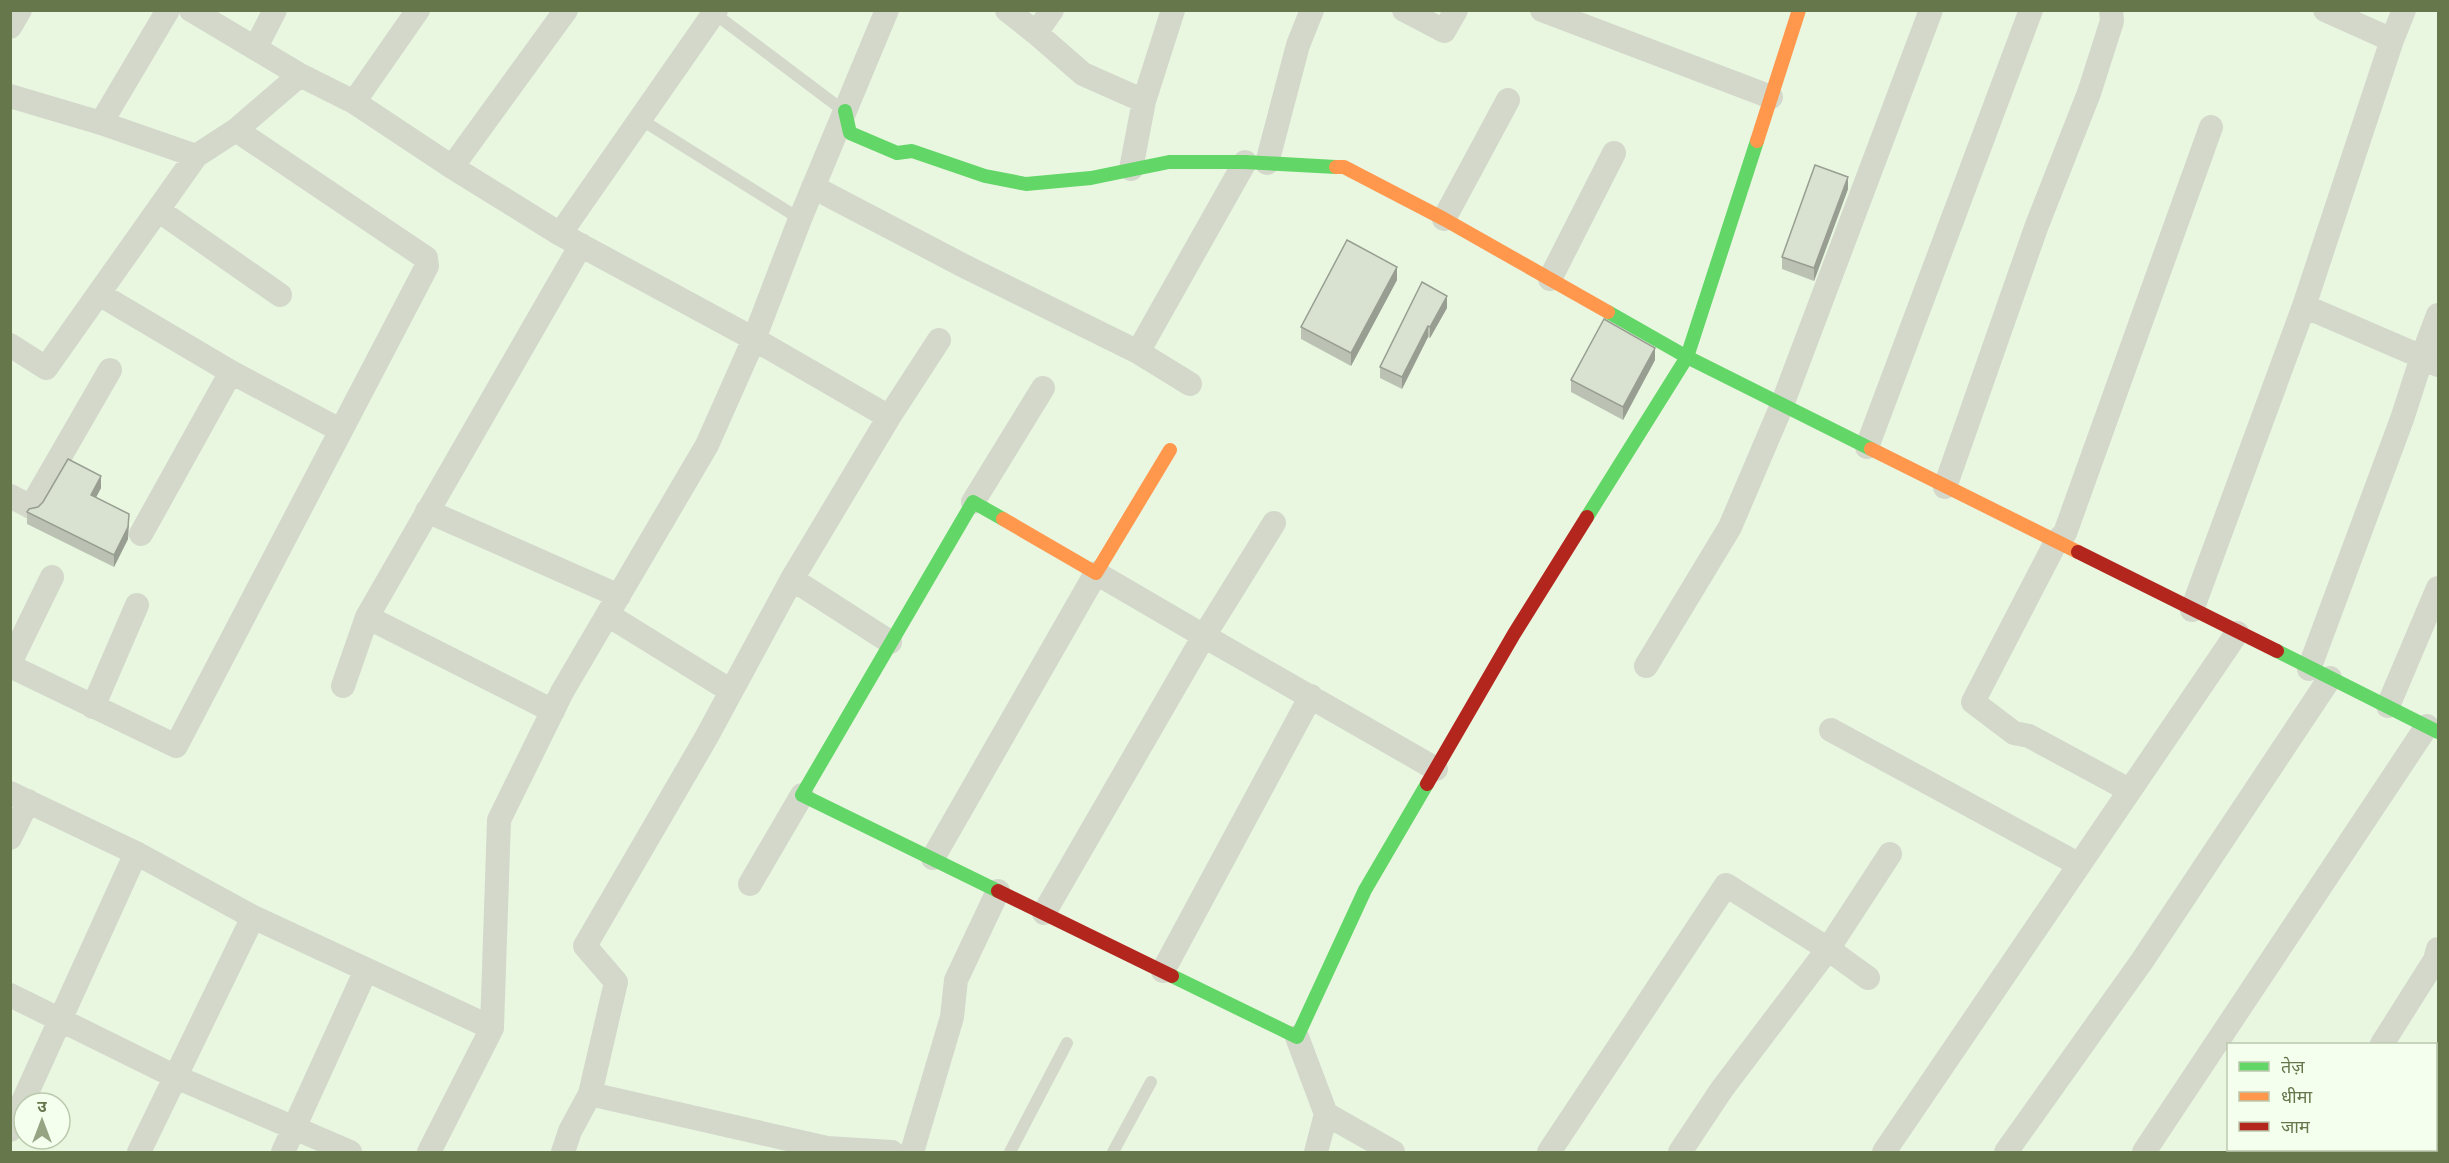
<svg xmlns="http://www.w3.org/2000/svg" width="2449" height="1163" font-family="'DM Sans','Noto Sans Devanagari',sans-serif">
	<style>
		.residential { fill: #e9f7e1; fill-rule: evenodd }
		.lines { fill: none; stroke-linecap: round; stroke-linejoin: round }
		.lane { stroke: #d3d8cb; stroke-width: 12 }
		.street { stroke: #d3d8cb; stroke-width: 24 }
		.fast { stroke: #63d668; stroke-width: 14 }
		.slow { stroke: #ff974d; stroke-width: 14 }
		.jam { stroke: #b3261e; stroke-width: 14 }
		.wall { fill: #bbc2b3 }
		.shaded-wall { fill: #989e92 }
		.building { fill: #d9e2d0; stroke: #989e92; stroke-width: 1.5 }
	</style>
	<rect width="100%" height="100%" fill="#f0f8ec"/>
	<path class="residential" d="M10,11H2438V1152H11ZM2228,1044H2436V1150H2228ZM24,1103H60V1139H24Z"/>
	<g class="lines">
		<path class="lane" d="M711,11L844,111
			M640,119L800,219
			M1010,1152L1067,1043
			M1113,1152L1151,1082"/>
		<path class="street" d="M191,10L300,75L354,102L452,167L560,234L754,339L889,417
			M1007,10L1036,33L1052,10
			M1404,10L1444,31L1456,10
			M1542,10L1771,97
			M10,27L20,10
			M1036,33L1083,74L1144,101
			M2392,40L2404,10
			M256,47L275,10
			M10,96L101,123L196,156L236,130L300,75
			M354,102L418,10
			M101,123L168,10
			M1267,163L1298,45L1312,10
			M452,167L566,10
			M1131,169L1144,101L1173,10
			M813,187L968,268L1138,352L1245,162
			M158,210L280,295
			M1444,219L1508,100
			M560,234L716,10
			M1550,279L1614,153
			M99,294L231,372L340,430
			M2304,306L2422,357L2438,315
			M10,345L46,368L196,156
			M1138,352L1190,384
			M1867,447L2031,10
			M1945,487L2037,225L2089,93L2112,21L2111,10
			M10,496L31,507L110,370
			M973,502L1043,388
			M427,511L619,596
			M1274,523L1204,636L1436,769
			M141,534L231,372
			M792,579L890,642
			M2192,610L2304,306L2392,40L2325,10
			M608,615L731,691
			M10,663L52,577
			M10,666L176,746L427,266L426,258L236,130
			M1646,666L1730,527L1782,405L1931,10
			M2309,669L2402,419L2422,357L2438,365
			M343,686L367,617
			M2388,706L2438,588
			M93,707L137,605
			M553,711L367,617L581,245
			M1831,730L2078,864
			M2129,790L2029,736L2014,733L1973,702L2056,542L2065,533L2211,127
			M10,793L136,853L253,917L492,1028
			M10,838L28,801
			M933,858L1096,573L1204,636L1044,913
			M750,884L802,795
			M1163,971L1311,696
			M10,995L176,1077L350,1152
			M1297,1037L1326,1114L1316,1152
			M2382,1044L2435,960L2438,949
			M2436,1069L2438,1071
			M590,1094L827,1148L892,1152
			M1326,1114L1393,1152
			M10,1130L136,853
			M139,1152L253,917
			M283,1152L366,970
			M429,1152L492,1028L499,820L562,692L707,445L754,339L800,219L887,10
			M563,1152L570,1131L590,1094L616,982L585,946L706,738L792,579L889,417L939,340
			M912,1152L952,1017L956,980L998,891
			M1549,1152L1726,885L1828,949L1868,978
			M1680,1152L1722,1089L1828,949L1890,854
			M1884,1152L2237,633
			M2006,1152L2142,961L2330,678
			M2144,1152L2427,726
			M2303,1152L2306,1150"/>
		<path class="fast" d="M845,111L850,133L897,153L912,151L985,176L1026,184L1091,178L1169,162H1245L1336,167
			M1608,312L1687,357L1871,449
			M1587,517L1687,357L1757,141
			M2277,651L2438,732
			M998,891L802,795L973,502L1003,519
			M1172,976L1297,1037L1365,890L1427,784"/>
		<path class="slow" d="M1757,141L1799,10
			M1336,167H1344L1444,219L1608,312
			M1871,449L2078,552
			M1003,519L1096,573L1170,450"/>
		<path class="jam" d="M2078,552L2277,651
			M1427,784L1514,634L1587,517
			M998,891L1172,976"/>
	</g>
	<path class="wall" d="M1848,189L1814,281L1782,269V257Z
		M1397,280L1351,366L1301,339V327Z
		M1447,308L1430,338L1428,337L1402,389L1380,378V367Z
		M1655,360L1623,420L1571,392V380Z
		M101,488L96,497L129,526L128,539L114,567L27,524V512L38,507L43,502Z"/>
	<path class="shaded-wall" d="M1848,177V189L1814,281V268Z
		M1397,267V280L1351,366V353Z
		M1447,296V308L1430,338V327Z
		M1428,326V337L1402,389V377Z
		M1655,348V360L1623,420V407Z
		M101,476V488L91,507V495Z
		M129,514L128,539L114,567V555Z"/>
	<path class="building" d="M1815,165L1848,177L1814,268L1782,257Z
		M1347,240L1397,267L1351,353L1301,327Z
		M1422,282L1447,296L1430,327L1428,326L1402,377L1380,367Z
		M1604,319L1655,348L1623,407L1571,380Z
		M68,459L101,476L91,495L129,514L128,527L114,555L27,512L29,509L38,507L43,502Z"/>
	<rect width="2449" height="1163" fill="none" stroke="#65774b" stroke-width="24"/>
	<rect x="2227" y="1043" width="210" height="108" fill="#f4ffee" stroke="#bbc9ad" stroke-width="1.5"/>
	<rect x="2239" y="1062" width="30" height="9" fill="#63d668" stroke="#bbc9ad" stroke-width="1.5"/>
	<text x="2281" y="1073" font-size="18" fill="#65774b">तेज़</text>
	<rect x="2239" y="1092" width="30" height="9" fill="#ff974d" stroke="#bbc9ad" stroke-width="1.5"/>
	<text x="2281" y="1103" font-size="18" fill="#65774b">धीमा</text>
	<rect x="2239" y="1122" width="30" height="9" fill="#b3261e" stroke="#bbc9ad" stroke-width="1.5"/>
	<text x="2281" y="1133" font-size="18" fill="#65774b">जाम</text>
	<g transform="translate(42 1121)"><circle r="28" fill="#f4ffee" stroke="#bbc9ad" stroke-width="1.5"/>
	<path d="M0-4.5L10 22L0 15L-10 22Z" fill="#96a483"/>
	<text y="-9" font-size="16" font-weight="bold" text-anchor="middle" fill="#65774b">उ</text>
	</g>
</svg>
